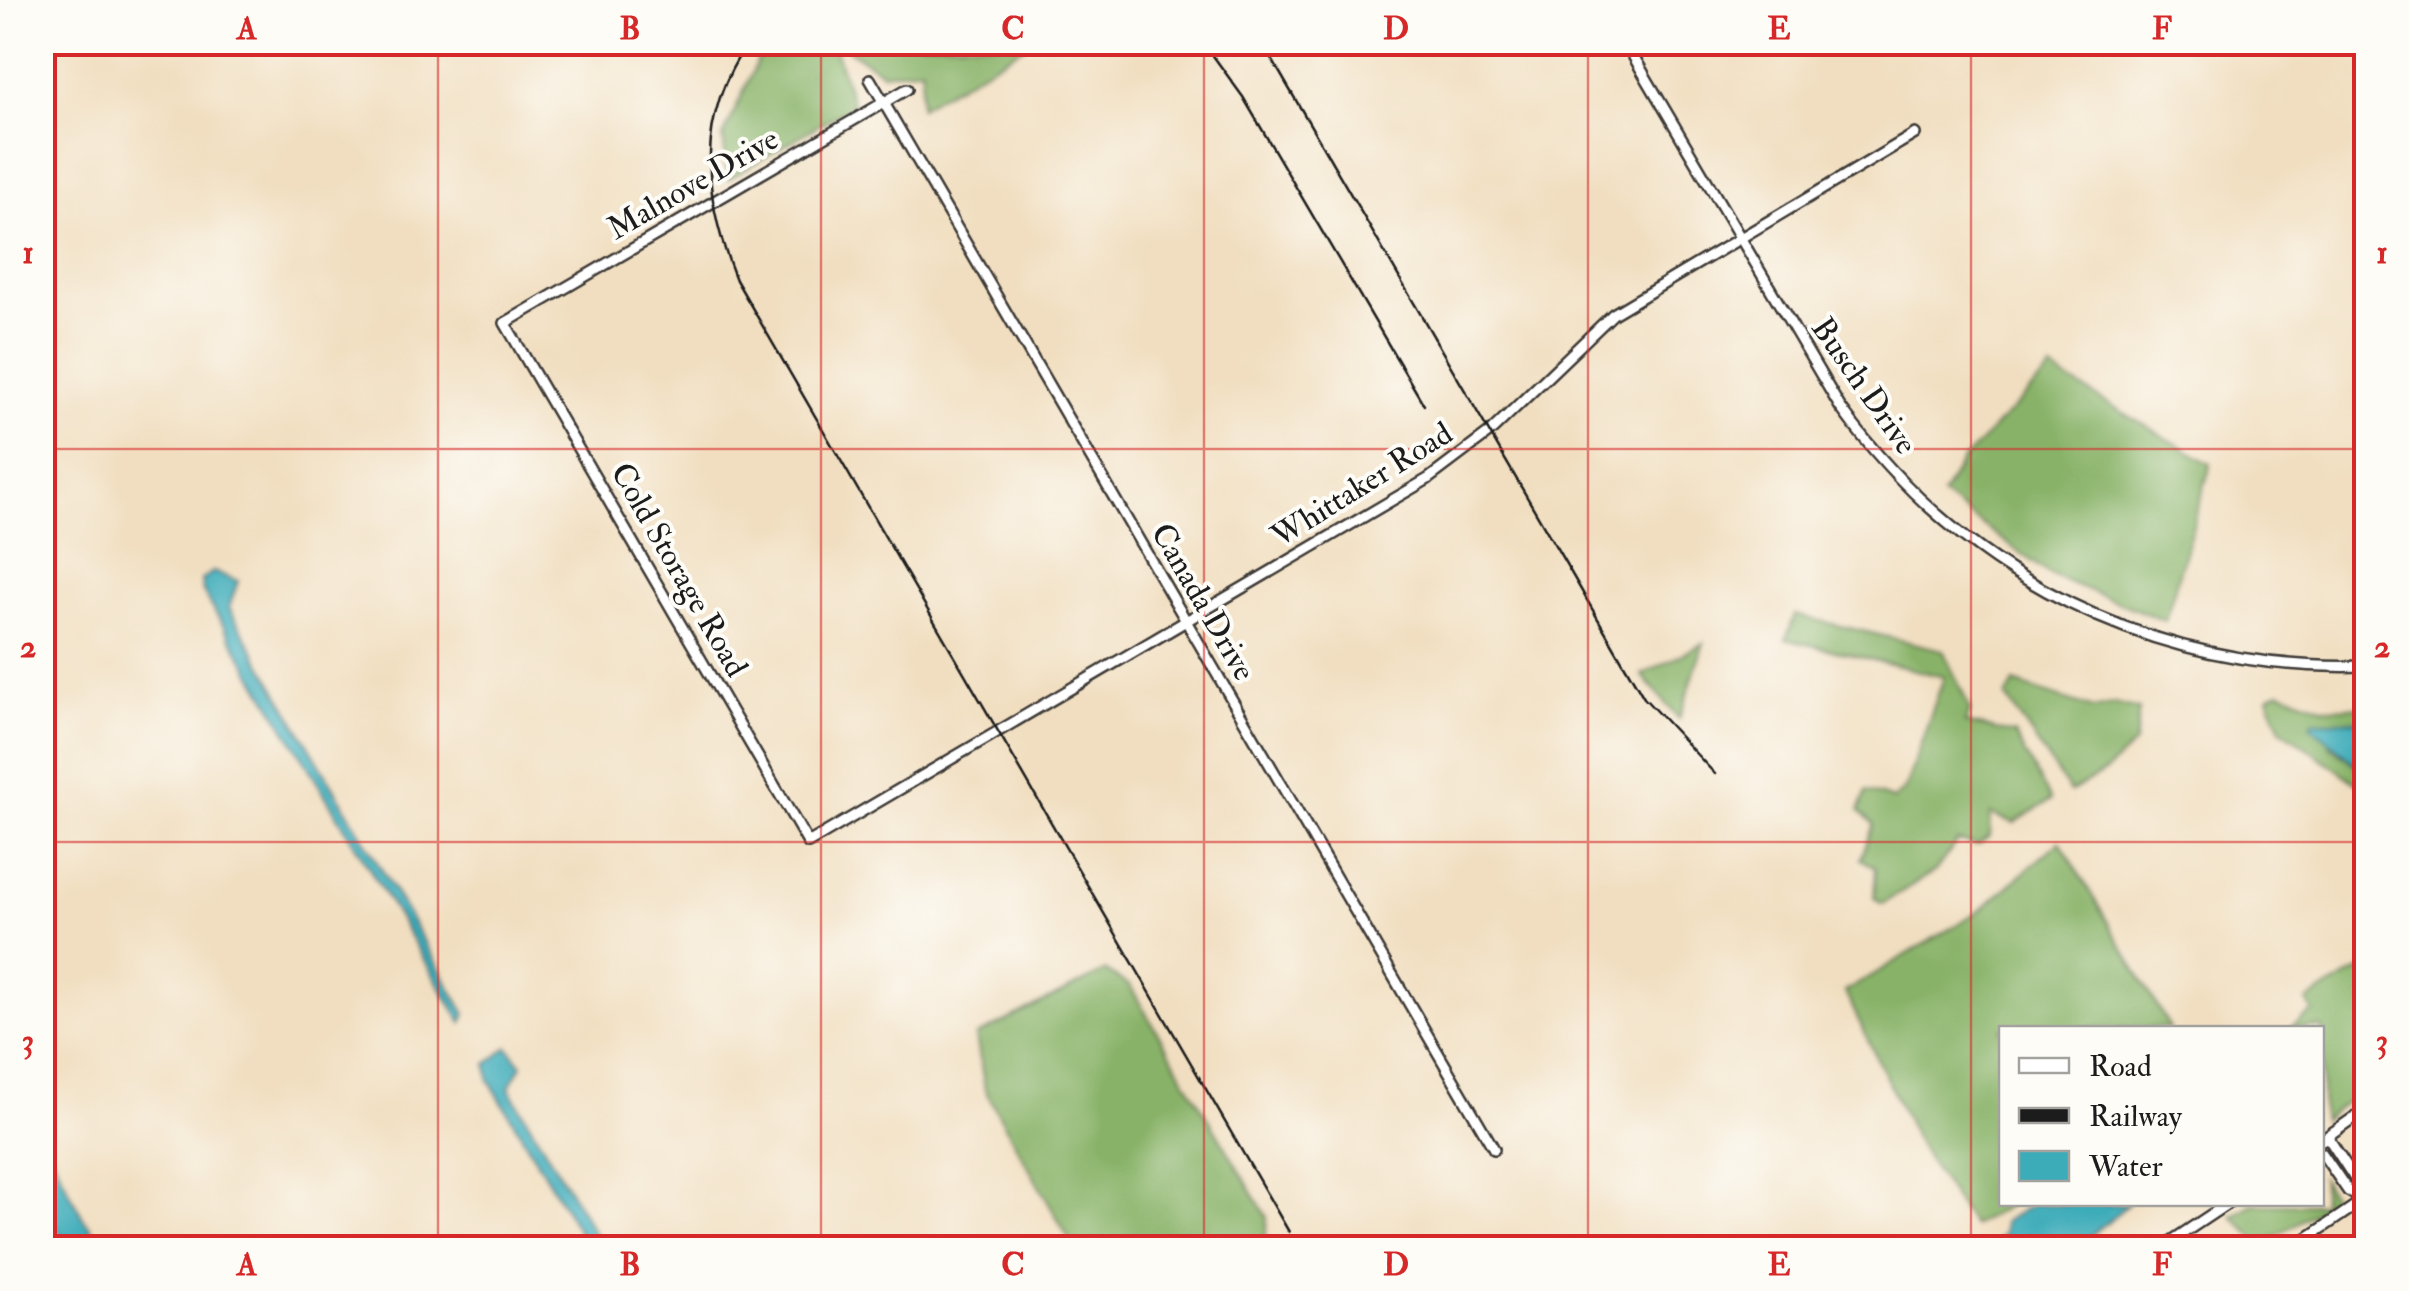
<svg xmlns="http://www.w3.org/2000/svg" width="2409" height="1291" font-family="'IM FELL Double Pica',serif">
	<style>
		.forest { fill: #88b268; stroke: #526742; stroke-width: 2.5 }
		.water { fill: #3cacb9; stroke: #2c646a; stroke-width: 2.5 }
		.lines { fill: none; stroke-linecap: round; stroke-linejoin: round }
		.minor-casing { stroke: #3c3935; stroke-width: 14 }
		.minor { stroke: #fff; stroke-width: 9 }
		.rail { stroke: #1c1c1c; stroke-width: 2.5 }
		.grid { fill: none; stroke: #d62828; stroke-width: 2.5; stroke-opacity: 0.55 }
		.labels { text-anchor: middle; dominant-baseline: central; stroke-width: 8; stroke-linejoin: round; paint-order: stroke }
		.street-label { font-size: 32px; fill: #1c1c1c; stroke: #fdfcf7 }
		.neatline { fill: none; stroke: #d62828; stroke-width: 4 }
		.grid-label { font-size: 32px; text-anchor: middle; font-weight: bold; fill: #d62828 }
	</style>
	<rect width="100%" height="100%" fill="#fdfcf7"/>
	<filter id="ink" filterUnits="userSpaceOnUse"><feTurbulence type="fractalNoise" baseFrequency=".01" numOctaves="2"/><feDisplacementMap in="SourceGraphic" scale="20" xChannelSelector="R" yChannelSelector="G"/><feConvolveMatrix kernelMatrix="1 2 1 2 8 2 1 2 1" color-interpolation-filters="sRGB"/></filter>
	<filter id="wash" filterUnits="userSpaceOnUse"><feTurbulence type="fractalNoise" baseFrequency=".0048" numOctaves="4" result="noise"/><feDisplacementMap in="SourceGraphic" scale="40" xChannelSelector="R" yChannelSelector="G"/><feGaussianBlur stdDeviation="2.25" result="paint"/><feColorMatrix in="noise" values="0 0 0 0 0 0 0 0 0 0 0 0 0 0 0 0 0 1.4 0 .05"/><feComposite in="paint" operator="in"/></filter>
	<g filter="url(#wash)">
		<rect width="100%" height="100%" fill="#f1dec0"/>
		<path class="forest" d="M766,42L833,43L853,105L728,179L723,137Z
			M848,43V42L1030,43L920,107L922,68L883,73L850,51Z
			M2051,370L2211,464L2165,621L2050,575L1942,495L1962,461Z
			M1795,615L1943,650L1970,709L1965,723L2014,734L2051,800L2014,823L1991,814L1990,836L1977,845L1957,841L1936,870L1882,904L1874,898L1876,868L1861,859L1874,824L1859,811L1867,791L1893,800L1905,789L1944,677L1786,639Z
			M1704,643L1679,719L1642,675Z
			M2014,683L2094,709L2115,704L2139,710L2135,744L2106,771L2070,792L2006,697Z
			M2279,691L2326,708L2366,706V721L2355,722L2330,746L2366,773V790L2281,729L2268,697Z
			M2060,841L2170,1028H2002V1204H2010L1973,1226L1919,1146L1845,992L1982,909Z
			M2366,966V1089L2322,1120V1028H2290L2313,1012L2307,1001Z
			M1106,971L1130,986L1267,1217L1265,1248H1074L985,1090L976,1036Z
			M2322,1179L2334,1200L2262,1245L2232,1216L2252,1204H2322Z"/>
		<path class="water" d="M213,572L238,581L229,608L466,1014L462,1023L203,592L201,580Z
			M2313,721H2366V773L2311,726Z
			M508,1047L522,1065L509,1088L603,1248H588L489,1080L487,1064Z
			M43,1138L82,1216L105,1248H71L43,1211Z
			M2033,1204H2128L2077,1248H1998L1995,1242L2003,1234L2004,1221Z"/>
	</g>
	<g filter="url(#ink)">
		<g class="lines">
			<g class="minor-casing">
				<path id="minor" d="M1625,42L1840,407C1965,579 2155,673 2366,666
					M870,79L1494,1149
					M907,89L505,323L808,843L1428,479L1489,433L1613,314L1915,134
					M2322,1140L2366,1109
					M2322,1153L2348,1191L2364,1200L2359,1185L2327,1136
					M2161,1248L2227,1204
					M2293,1248L2365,1199"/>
			</g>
			<use href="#minor" class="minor"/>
			<path class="rail" d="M748,42C695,119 703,197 736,280L1289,1232
				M1262,42L1644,698L1715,774
				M1206,46L1243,97L1424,405"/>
		</g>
	</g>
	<path class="grid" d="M438,42V1248M821,42V1248M1204,42V1248M1588,42V1248M1971,42V1248M42,449H2366M42,842H2366"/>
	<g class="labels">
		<g class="street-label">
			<text transform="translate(693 184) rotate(-30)">Malnove Drive</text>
			<text transform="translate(1864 386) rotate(55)">Busch Drive</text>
			<text transform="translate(1362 485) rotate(-32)">Whittaker Road</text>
			<text transform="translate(679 570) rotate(60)">Cold Storage Road</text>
			<text transform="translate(1203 602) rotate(60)">Canada Drive</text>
		</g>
	</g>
	<rect width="2409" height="1291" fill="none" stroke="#fdfcf7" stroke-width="110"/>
	<rect x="1999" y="1026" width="325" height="180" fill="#fdfcf7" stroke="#a3a29f" stroke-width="2.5"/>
	<rect x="2019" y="1058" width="50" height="15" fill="#ffffff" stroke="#a3a29f" stroke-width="2.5"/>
	<text x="2089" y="1076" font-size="30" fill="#1c1c1c">Road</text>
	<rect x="2019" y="1108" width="50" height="15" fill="#1c1c1c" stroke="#a3a29f" stroke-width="2.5"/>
	<text x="2089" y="1126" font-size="30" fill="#1c1c1c">Railway</text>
	<rect x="2019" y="1151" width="50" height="30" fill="#3cacb9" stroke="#a3a29f" stroke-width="2.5"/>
	<text x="2089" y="1176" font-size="30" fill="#1c1c1c">Water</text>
	<rect x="55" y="55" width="2299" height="1181" class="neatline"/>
	<g class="grid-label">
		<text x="247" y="39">A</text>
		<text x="630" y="39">B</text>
		<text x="1013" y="39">C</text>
		<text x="1396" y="39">D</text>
		<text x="1779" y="39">E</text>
		<text x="2162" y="39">F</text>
		<text x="28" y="263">1</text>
		<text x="2382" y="263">1</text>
		<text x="28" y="657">2</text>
		<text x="2382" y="657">2</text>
		<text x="28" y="1051">3</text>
		<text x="2382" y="1051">3</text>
		<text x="247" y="1275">A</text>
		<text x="630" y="1275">B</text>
		<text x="1013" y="1275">C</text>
		<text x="1396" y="1275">D</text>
		<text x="1779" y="1275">E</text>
		<text x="2162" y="1275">F</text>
	</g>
</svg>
